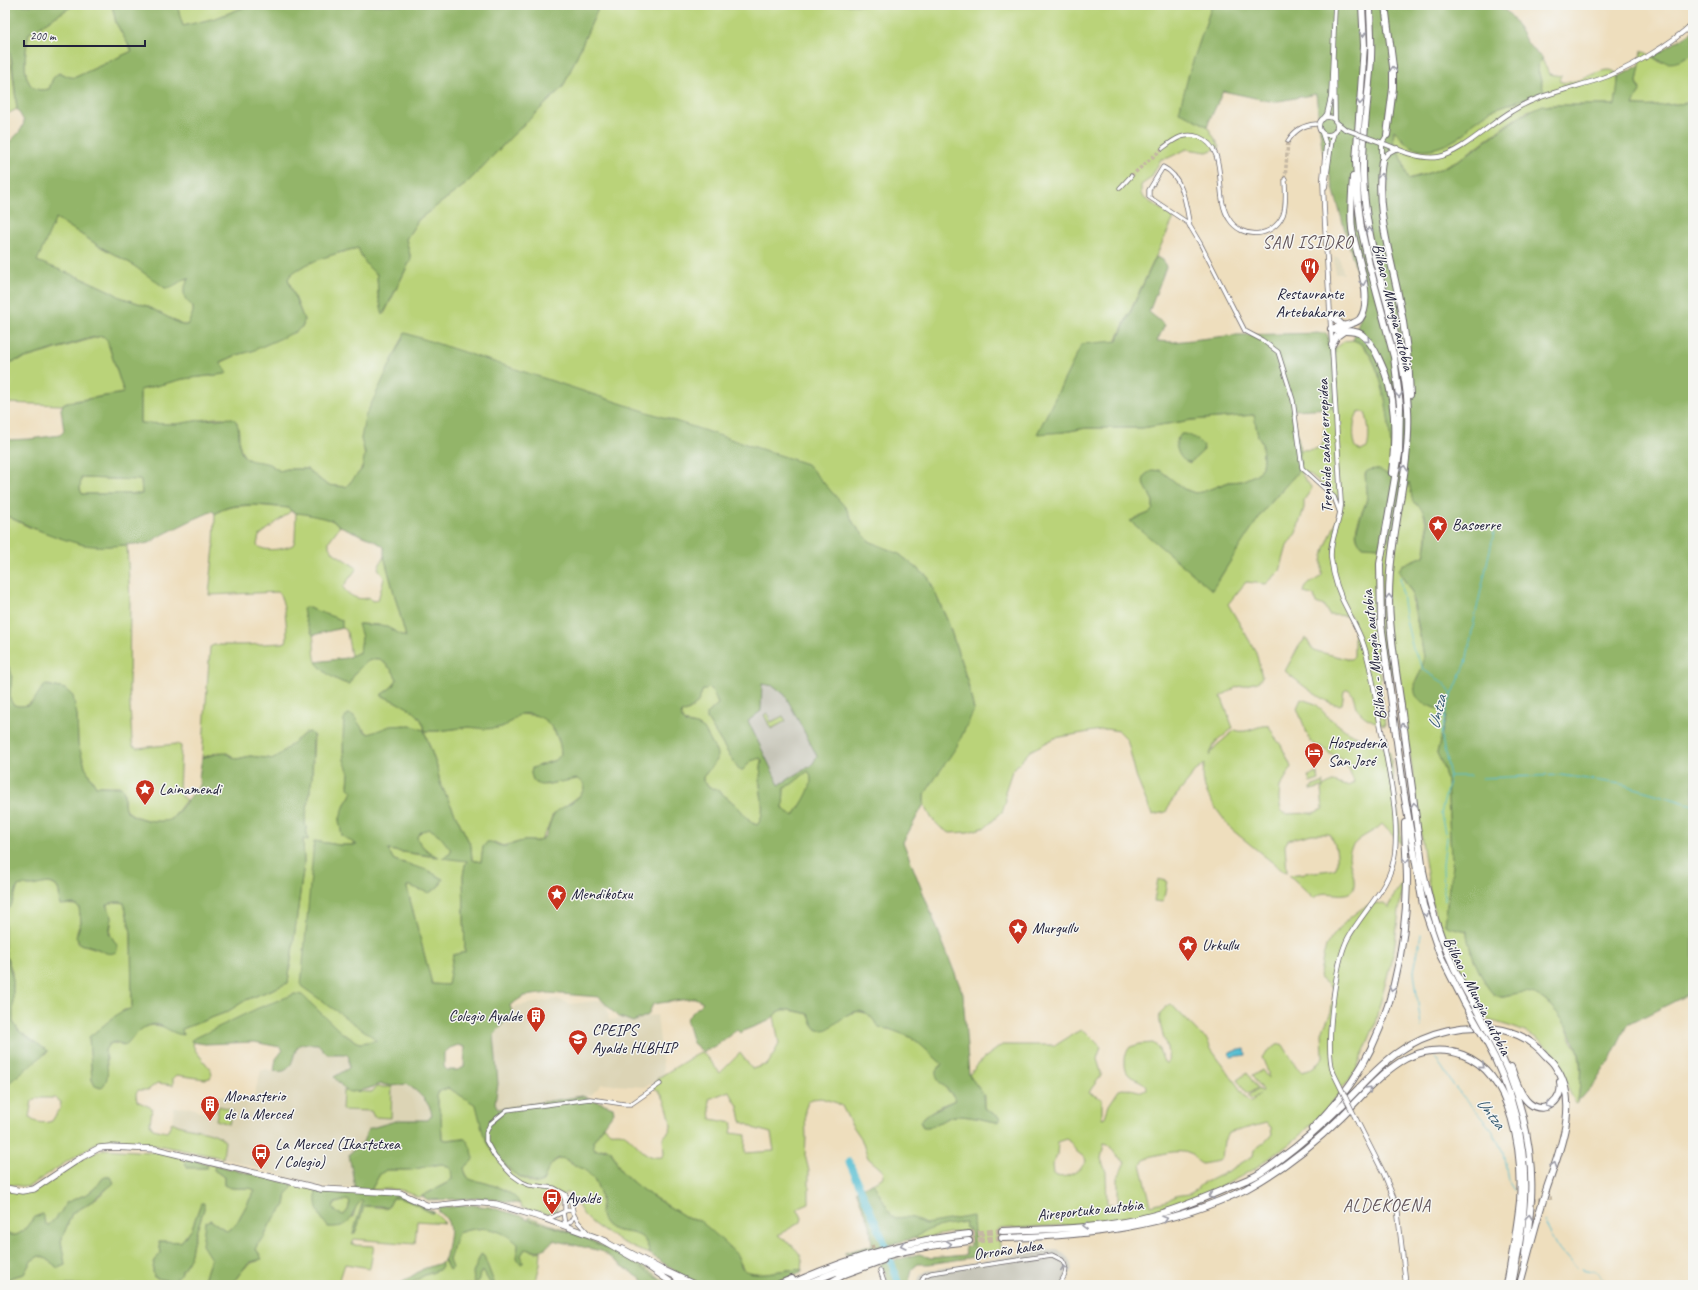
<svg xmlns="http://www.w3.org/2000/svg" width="1698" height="1290" font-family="Caveat,sans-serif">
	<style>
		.built { fill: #dcd4b5 }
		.industrial { fill: #c6c5b8 }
		.green { fill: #bad379; stroke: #6e7a5a; fill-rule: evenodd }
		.forest { fill: #93b569; stroke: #5a6c52; fill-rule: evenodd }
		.water { fill: #55bed2; stroke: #3c7086 }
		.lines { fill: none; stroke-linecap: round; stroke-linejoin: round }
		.stream { stroke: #55bed2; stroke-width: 1 }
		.river { stroke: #55bed2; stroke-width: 7 }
		.minor-tunnel { stroke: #c5b8a3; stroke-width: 3.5; stroke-dasharray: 3.5 2; stroke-linecap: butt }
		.motorway-tunnel { stroke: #c5b8a3; stroke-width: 6; stroke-dasharray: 6 3; stroke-linecap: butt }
		.minor-casing { stroke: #696468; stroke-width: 5 }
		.tertiary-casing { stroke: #696468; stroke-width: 5.5 }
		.primary-casing { stroke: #696468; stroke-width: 7 }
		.trunk-casing { stroke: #696468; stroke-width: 7 }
		.motorway-casing { stroke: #696468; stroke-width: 8 }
		.minor { stroke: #fff; stroke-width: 3.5 }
		.tertiary { stroke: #fff; stroke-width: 4 }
		.primary { stroke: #fff; stroke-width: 5.5 }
		.trunk { stroke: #fff; stroke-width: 5.5 }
		.motorway { stroke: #fff; stroke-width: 6 }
		.tertiary-bridge-casing { stroke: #696468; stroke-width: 5.5; stroke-linecap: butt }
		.motorway-bridge-casing { stroke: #696468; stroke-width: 8; stroke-linecap: butt }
		.tertiary-bridge { stroke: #fff; stroke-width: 4 }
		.motorway-bridge { stroke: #fff; stroke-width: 6 }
		.oneway { stroke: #9c9ca7 }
		.labels { text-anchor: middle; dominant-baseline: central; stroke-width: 3; stroke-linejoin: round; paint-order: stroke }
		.poi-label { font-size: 16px; fill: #22223b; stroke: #f6f6f2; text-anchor: start }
		.street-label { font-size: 16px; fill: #22223b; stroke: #f6f6f2 }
		.neighbourhood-label { font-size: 17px; letter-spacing: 1px; fill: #605358; stroke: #f6f6f2 }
		.water-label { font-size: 17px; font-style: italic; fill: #345970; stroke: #f6f6f2 }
	</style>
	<rect width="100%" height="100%" fill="#f6f6f2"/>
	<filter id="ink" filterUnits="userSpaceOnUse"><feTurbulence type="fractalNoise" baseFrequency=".025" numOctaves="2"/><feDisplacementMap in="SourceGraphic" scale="8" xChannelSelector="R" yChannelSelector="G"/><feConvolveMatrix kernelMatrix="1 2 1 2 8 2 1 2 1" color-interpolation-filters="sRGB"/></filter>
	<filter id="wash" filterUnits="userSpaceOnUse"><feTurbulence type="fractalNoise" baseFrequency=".012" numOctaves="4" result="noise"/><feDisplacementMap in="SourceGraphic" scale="16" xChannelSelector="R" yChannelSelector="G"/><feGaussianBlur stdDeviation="0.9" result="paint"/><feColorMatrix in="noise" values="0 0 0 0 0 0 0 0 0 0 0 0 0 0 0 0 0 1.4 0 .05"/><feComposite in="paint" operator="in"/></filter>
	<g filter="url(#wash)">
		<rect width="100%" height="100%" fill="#eedebd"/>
		<path class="built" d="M1334,257H1339L1344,274H1335Z
			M557,999L570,1004L606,1000L609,1020L657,1015L664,1077L644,1087L602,1084L591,1095L528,1103L506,1107L500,1112L494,1106L496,1100L493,1035L515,1006Z
			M302,1044H318L327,1054H346L349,1057V1068L334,1077L351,1092L367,1089L381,1084L392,1086L407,1084L417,1091L432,1109V1115L428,1120H399L368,1129L363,1142L349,1154L355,1188L322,1187L223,1158L225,1149L223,1138L212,1133L179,1126L172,1122L174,1117L173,1108L188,1107L206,1113L209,1112L213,1100L217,1095L244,1100L251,1099L254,1095L261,1071L266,1069L274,1071L290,1066L298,1046Z"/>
		<path class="industrial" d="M762,684L774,686L785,695L817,756L812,765L779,786L747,721L761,711Z
			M1047,1250H1057L1064,1253L1070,1261L1072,1270L1063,1285H917L920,1276L925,1271L930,1270Z"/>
		<path class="green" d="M74,5H112L116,23L132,51L76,77L72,78L59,73L53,78L49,89C17,97 25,51 29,33Z
			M177,5H250L216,18L183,26Z
			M596,5H1212L1199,44L1193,118L1207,126L1220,147L1207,152L1187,149L1168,158L1161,159L1151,178L1141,185V194L1144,198L1174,218L1116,341L1038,433L1064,432L1086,428H1142L1192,420L1254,415L1258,436L1262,442L1263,459L1262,467L1257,474L1242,481L1229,482L1202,492L1195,493L1184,489L1159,470L1149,472L1143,481L1153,501V509L1149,513L1132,520L1220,578L1246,535L1268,505L1298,472L1301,450L1316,449L1323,444L1326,409L1337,396L1335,348L1344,341L1354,340C1383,352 1392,429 1391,457C1391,463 1389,469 1389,475L1365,474C1365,482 1368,489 1367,497C1365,512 1348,531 1361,545L1378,547L1401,500L1409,481L1413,502L1422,507C1428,527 1428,536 1424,556L1402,565L1400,573L1412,593V599L1424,656V664L1414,685L1417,697C1424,706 1442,705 1446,717L1437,753L1443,766L1447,781L1451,856L1453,867L1449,887L1445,925L1467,931C1466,943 1485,992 1497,996C1507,998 1519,990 1530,992C1542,995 1560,1014 1565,1024C1568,1030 1570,1036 1572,1041C1576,1048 1578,1048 1579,1057C1582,1072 1579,1088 1578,1103L1576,1104L1575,1103C1569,1092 1566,1079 1560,1068C1548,1043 1536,1035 1509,1026C1501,1024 1494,1021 1486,1019L1458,970L1444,938L1435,913L1430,893L1421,835L1400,682L1378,656L1385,725C1374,722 1362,718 1356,707C1354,700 1354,694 1348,689L1344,691L1342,704C1331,710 1295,679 1285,671L1299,646L1306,638L1311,647L1316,651L1347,659H1351L1354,656V624L1351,616L1329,615L1324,606L1316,603L1314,596L1304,593C1305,582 1316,582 1322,575V561L1325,548L1337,520L1339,513L1338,505L1319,481L1310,474L1300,472L1311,487V490L1304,500V508L1296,533L1287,546L1280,571L1266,584L1246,582L1228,604L1256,652L1262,677L1258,682L1237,687L1221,696L1233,728L1215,743L1209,756L1216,746L1235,730C1248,735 1257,724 1269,726L1276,739L1281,745L1291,767L1289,772L1280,787L1279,799L1281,811L1285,814L1313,813L1323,809L1321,790L1323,787L1311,790V787L1324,782L1323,787L1332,782C1341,783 1347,790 1354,782L1349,769L1340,757L1330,754L1323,747L1314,745L1310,741L1297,708L1301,699L1316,704L1328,717L1348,732L1367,740L1376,741L1390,753L1402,845L1382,824C1374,833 1356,837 1351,849C1344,862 1360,878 1352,891C1341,900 1324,887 1314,898L1289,875L1331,870L1336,868C1339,859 1336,841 1329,834H1312L1288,840L1285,845L1287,872L1283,871L1231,829C1217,809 1197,789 1205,764L1192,774L1190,779L1170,803L1166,812L1152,815L1137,779L1127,739L1119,731L1106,729L1055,738L1030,751L1012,771L1005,792L1006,801L1002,812L986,827L968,832L950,833L941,828L932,819L924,804V795L974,710L967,680L948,622L928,577L899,554L869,541L854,524L846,508L405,333L361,438C369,464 363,469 346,487L327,485L307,469H287L280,471C270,464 267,465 256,463C237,459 239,438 237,422C222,412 194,423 177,424C165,425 152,424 140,423V390L183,379L225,374L226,370L220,363L237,355L252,351L303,326L304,320L288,279C293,263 342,252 358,248C362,258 368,268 377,274L378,295L384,314L411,259L406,239L419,219L466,184L511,137L563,87L597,11ZM1361,411L1365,413C1369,421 1370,440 1367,448L1361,451L1356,448C1352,438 1353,421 1358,412ZM1183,434L1204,449L1193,460L1189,463L1176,445L1177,439Z
			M5,13L17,109L5,115Z
			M1642,50L1660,62H1675L1693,54V103C1673,103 1652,109 1633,105L1640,89L1637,82Z
			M1542,59L1549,74L1562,76L1559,79L1561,82C1567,83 1573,82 1579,80C1589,77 1617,59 1618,80C1619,88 1616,98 1615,105H1550L1527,111L1506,125L1460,159L1435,171L1408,179L1402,159L1393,141L1394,130C1400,135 1405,144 1412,147C1430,154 1455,142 1468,130L1467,127L1491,110L1544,92L1537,66Z
			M56,218L99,246L130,263L146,274L173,286L183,279L189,278C177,303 196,301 193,313C193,317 189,321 187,325H182L147,306L120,297L112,292L86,280L36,261Z
			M101,336L105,337L107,340L124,393L67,402L62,405L5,403V364Z
			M81,478L141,480L142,494H82L80,489Z
			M254,505L289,508L291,511L259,536L257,545C264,553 284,549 293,545L295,540L296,513C308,513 331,517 340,526L329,541V547L334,553L357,568L343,587C347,595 360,602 369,597L372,601L378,600L384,578L378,568L384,556L406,637L382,625L359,624C362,637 367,652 351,656L347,632L345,629L342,628L341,624L324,614L306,607L311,632L313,635C315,643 313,657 317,663C322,671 340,683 348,684C354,674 366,656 380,659L392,670L397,679L393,686L381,695C400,705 420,707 425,731H438L469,727L497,728L505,726L520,714L541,716L547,721L555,733L560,744L561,754L558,759L537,766L531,773L533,780L545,785L569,780L579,779L584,784V790L579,796L552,816L548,828L541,840L537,841H523L503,846L494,842L483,847L481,862L472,860L471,846L440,783L437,767L424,730L404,725L397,726L369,734L362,728L344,722L343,752L349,773L348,785L353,791L345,804L358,845H339L314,841L377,1040C372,1040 365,1043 360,1043C353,1042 350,1034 342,1033L295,994L192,1042L195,1050L211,1070L212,1074L210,1078L205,1079L176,1075L173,1078V1085L157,1083L148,1090H138L136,1093L137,1101L152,1108L150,1124L153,1129L167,1132L172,1122C186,1131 214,1128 225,1141L223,1158L162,1146L96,1143L28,1187L5,1184V1075L42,1056L48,1052L19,1031L12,1020L13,984L12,972L5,951V913L11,906L18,886C23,884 26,886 31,886C39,885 52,879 58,889C60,893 59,899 60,904L76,905L79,908L81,922L77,931L78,943L110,953L115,943L110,934L112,917L106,904L118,902L124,903L131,932L132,1009L124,1010L89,1037L92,1080L99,1088L103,1086L107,1059L105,1050C110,1039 116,1045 125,1045C130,1041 133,1035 138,1031C153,1019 168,1029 183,1034L182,1029L227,1012L246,1000L288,983L304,863L303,839H308L305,822L312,778L314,736L310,732L305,733L274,759L250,756L237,759L227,753L218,752L202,758L210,647L214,645H245L282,643L286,642L287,638C287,627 285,600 278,592L209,595L214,547L215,514C225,506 241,506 254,505ZM37,1098H55L61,1102L60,1108L52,1121C44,1124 34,1123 29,1117L32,1101Z
			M5,515L29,527L81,544L127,545L130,599L129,689L132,741L133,746L137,748L177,744L181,746L179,791L181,796L186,800L172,819C160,825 132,819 125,808C123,800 127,791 119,786H96L86,769L78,744L77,715L65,689L48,685C39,694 25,715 11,703C6,687 19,677 5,662Z
			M708,688L712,689L718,704L709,712L707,719L731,758L751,761L758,758L762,760C761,767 760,775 760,782C760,795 767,814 757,825C753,825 734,803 728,798C721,793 702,785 703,777L717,760C713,752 708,732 702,728C694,721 681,727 681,713C694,710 699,703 702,691Z
			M767,713L771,722L783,716L786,721L771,729L764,715Z
			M808,771C819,785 800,804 794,816L787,812L783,808L784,787L789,785Z
			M1317,773L1319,780L1310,783L1308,776Z
			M430,829C438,833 451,844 451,853L445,857L468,860L465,865L463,876L465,952L453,956L448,985L432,984L407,888V885L410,886L433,891L442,883L409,864L394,860L388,850L435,857L421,845L417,838C418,831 425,829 430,829Z
			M1158,879L1167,881L1163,902L1154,901Z
			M1403,881L1394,950L1374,1027L1356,1070L1339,1092L1340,1093C1327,1108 1315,1122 1300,1135C1253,1176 1187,1208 1125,1219C1083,1226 1040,1226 998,1229L1001,1254L975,1257L974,1231L954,1232L918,1239L876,1205L870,1184L882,1178L884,1172L868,1158L861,1138L850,1122L842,1106L837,1103L821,1098L812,1099L808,1102L805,1110L806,1138L805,1155L809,1171V1203L797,1208L802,1218L801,1222L778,1235C790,1244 806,1253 802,1270C784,1267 760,1279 744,1270L736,1254L703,1224L698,1220L689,1219L639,1188L621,1171L611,1150L606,1148L597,1150L593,1147V1141L604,1126L610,1132C614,1133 619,1131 623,1133C637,1141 643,1160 662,1157L664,1153L663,1138L670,1130L671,1126C670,1116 664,1089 653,1088L658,1078L700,1052L703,1053L720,1073L740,1053L752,1069L768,1064L779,1044L774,1016L778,1012L785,1009L808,1014L813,1025L820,1030C837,1026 854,1000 872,1018C875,1021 876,1025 879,1028C908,1030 923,1045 942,1064L938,1068V1080L955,1098L953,1101C941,1105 929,1112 920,1121L922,1126C931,1130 942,1119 951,1117C961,1114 985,1120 996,1122L999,1117L984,1108V1096L969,1075L983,1059L1002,1045H1056L1075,1033L1081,1030L1086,1032L1101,1047L1097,1059L1101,1072V1076L1091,1089L1089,1093L1102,1099V1118L1105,1117L1109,1105L1119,1090L1127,1088L1142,1092L1147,1089C1144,1076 1124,1083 1125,1062C1125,1056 1126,1052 1130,1047L1140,1044L1153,1043L1158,1047L1164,1062L1166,1063L1168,1062C1171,1048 1155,1023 1161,1012C1164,1009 1168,1006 1171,1004L1201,1035L1207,1039L1211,1049L1247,1099L1250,1102H1252L1260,1094L1251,1100L1248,1096L1258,1088L1261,1092L1262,1090L1252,1076L1262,1070L1268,1078V1072L1262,1057L1277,1045L1282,1044L1283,1045L1296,1066L1302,1072L1309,1070L1320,1062L1323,1057L1322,1032L1331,1012L1334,990L1319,977C1322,968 1322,956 1326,947C1334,931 1371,889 1389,908L1392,898ZM729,1091L738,1106L741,1121L756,1129L771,1133L774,1151L745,1153L746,1135L731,1133L733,1123L711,1119L709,1099ZM1266,1123L1271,1127L1272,1134L1266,1141L1254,1150L1253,1156L1228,1171L1200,1185L1196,1190L1189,1194L1175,1196L1167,1201L1151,1205L1141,1164L1144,1159C1154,1155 1180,1148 1190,1154C1195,1157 1197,1162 1202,1164L1219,1161L1222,1158L1224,1141L1228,1133ZM1067,1139L1070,1141L1076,1151L1085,1158L1086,1161C1081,1171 1063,1182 1053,1174L1052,1165L1057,1155L1058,1142ZM1104,1143L1108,1144L1116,1155L1125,1162L1118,1177V1206L1107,1204L1106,1172L1101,1159Z
			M1247,1073L1257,1088L1248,1094L1237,1080Z
			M376,1087H392L391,1118L374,1117L371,1111L342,1110L343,1091L372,1092Z
			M445,1088C452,1088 473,1100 477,1106C479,1110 480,1116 482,1120C491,1143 499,1168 524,1179C529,1182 535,1185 541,1183C546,1172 550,1161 562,1158C567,1159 570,1164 575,1166C579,1168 583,1168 586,1171C594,1177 601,1191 601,1201C602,1208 600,1215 604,1222C617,1241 643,1220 650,1254C632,1249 597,1230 584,1215C579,1208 575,1198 568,1193H565C560,1200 557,1208 552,1215L522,1208C514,1192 498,1186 481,1182C477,1181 473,1181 469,1179L464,1170L465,1166C477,1158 472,1146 462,1138L446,1140L442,1138L441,1117L436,1096L438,1092Z
			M219,1106L233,1110L229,1124L216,1120Z
			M104,1149L166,1153L189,1159L199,1168H206L208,1164L215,1165L214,1170L224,1177V1185C236,1192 245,1185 255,1190L236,1224L227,1231L210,1220L207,1252L211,1259L202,1285H151L149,1283L147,1285H5V1282L12,1277L24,1274L31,1261L39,1256L47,1259L58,1268L65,1265L61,1241L72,1213C88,1205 102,1195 114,1182L110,1177H104L96,1187L89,1193L66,1203L61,1212L49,1225L45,1224L43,1214C40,1215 36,1216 34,1218C26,1226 19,1242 5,1232V1190L24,1193L87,1156ZM201,1203L204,1209L193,1242L190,1258L180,1274L172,1282L154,1277C152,1267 153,1261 161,1253L159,1241L181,1242L192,1228Z
			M442,1164C449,1165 455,1172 452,1180L420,1197H417C405,1187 386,1189 371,1190L380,1174L386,1170H407Z
			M292,1184L316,1190L322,1219L353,1217L356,1206L361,1201H363L353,1234L356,1232L364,1206L388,1208L393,1198C407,1197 420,1208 432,1213L434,1212L445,1223L417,1221L415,1244L354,1239L352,1245L374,1246L370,1268L345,1264L338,1285H231C240,1275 245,1263 258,1261L261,1256L256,1249L257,1244L264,1238L270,1224L285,1205L287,1193L292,1188Z
			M347,1200L350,1202L348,1210L344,1215L337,1214L333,1208L336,1203Z
			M529,1217C581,1235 625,1251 670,1285H665L660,1280L615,1252L541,1223L529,1220Z
			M487,1228L508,1234L519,1244L517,1251L523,1263L521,1255L525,1249L537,1252L541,1251L540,1264L535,1285H495L481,1255L476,1265L480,1274L484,1271L491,1285H409L423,1276L439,1270L442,1266L441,1263L444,1260L449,1270V1260L458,1233L468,1230Z"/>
		<path class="forest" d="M5,5H74L29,33C25,51 17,97 49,89L53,78L57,74C64,72 69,79 76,77L132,51L116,23L112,5H177L183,26L216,18L250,5H596L597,11L563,87L511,137L466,184L419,219L406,239L411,259L383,315L378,295L377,274C368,269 362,258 358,248C343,251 293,265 288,279L304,320L303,326L295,332L252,351L237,355L220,362L227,373L225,374L183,379L140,390V423L176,424L201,420L233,418C242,424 237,442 241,452C247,464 259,460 269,464C273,466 276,469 280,471L287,469H307L327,485L346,487L362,469L365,453L361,439L365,417L405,333L807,464L846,508L854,524L869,541L899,554L928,577L948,622L967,680L974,710L957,746L924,795V804L903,842L963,994L969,1075L983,1094L984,1108L999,1117L1000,1121L996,1122C985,1120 965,1115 955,1116C944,1117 934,1129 923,1127L920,1121L929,1113L955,1100C952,1088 934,1084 936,1071L942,1064L913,1038L889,1029L879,1028C876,1025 875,1021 872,1018C850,996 835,1035 818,1030C813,1028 811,1018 808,1014C800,1012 784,1007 778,1012C773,1016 772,1020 766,1022C757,1026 748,1028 740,1033L737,1030L715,1046L703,1052L693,1043L686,1019L703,1002L695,998L653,1004L648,1015L633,1022L617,1016L599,997L549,993L524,996L510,1005L512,1012L494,1035L498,1084L495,1103L498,1109L582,1096L613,1107L614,1112L593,1141L594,1149L597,1150L609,1149C616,1156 616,1166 623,1173C642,1193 666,1204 689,1219C692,1220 695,1219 698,1220C702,1221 735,1252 737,1255C740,1261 740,1268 746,1271C761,1278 785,1267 802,1270L801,1273L768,1285H702L688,1280L650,1254C644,1221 618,1241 604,1222C599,1216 602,1207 601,1200C601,1191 595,1179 588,1173C583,1167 576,1167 570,1162C554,1150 548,1170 543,1181L537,1184L513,1173L491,1149L483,1133L476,1105L448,1088L438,1092L436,1096L441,1117L442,1139C449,1142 458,1137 465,1139C469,1143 476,1155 472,1161C470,1164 466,1165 464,1168C465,1172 466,1177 470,1179C473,1181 478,1181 482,1182C495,1186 514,1191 520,1204L486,1198L428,1200L422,1196L447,1183L452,1179L451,1169L443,1164L432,1165L412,1170H386L380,1174L371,1190L355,1188L349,1154L363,1142L368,1129L399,1120H428L432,1115C431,1103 417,1091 407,1084L392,1086L381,1084L367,1089L351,1092L346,1091L334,1077L349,1068V1057L346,1054H327L318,1044C313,1044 307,1043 302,1044C290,1047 298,1076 274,1071L276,1059L283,1050L280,1047L254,1042L205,1044L192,1042L191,1040L258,1008L295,994L302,995L342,1033C349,1034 353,1042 360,1043C365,1043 372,1041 377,1040L301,986L314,841L339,845H357L342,836L339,821L345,804L353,791L348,788L349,773L344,760L343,738L344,719L348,714L353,715L364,731L369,734L390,726L410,725L424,730L437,767L440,783L471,846L472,860L481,862L483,847L487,842C493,841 496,845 502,846C509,847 516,842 523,841C528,840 533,842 538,841C550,839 548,820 555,813C563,805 586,799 584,784L581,781L577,779L542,785C535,785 532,779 531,773L532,768L556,760L561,754C560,730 544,711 520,714L505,726L497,728L485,729L469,727L438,731H425C422,709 398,704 381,695L393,686L397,679L392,670L380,659C366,656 354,674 349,684C337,682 323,672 316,662L346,658L360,652L362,637L358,624L385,626L406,637L384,556V547L375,541L340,526L332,520L305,514L296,513L291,511L289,508C269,506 231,500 215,514L213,511L192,520L156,538C152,545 141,544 133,544C117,546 96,548 80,544C54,537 29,527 5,515V440L30,439L60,435L64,431L61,409L64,403L124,393L107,340L103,336L91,338L5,364V145C13,139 23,131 24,121L17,109L12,62L8,47ZM56,218L99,246L130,263L165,288C174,289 180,279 189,278C187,283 183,288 184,293C185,309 202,299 187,325H182L147,306L120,297L112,292L86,280L37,261ZM81,478L141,480L142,494H82L80,489ZM762,684L774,686L785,695L817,756L812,765L779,785L748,721L761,711ZM708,688L712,690L718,704L707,714V719L736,766L739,770H743L751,761L760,758L762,760C761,767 760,775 760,782C760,795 767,814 757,825L752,823L737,806L719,791L708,786L703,781V777L717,760V753L704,729L697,725L685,723L682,719L681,713C694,709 699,704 702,691ZM808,771C818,783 800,805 794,816L787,812L783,808L784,787L792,784ZM430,829L439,835L451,850L450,854L442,858L467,861L465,865L463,876L465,952L453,955L448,985L432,984L407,888V886H410L429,893L438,887L443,879L427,870L394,860L388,850L439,857C430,854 418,845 417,836L422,831ZM458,1045L465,1047L464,1067L458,1070H446L444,1066V1053L450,1048Z
			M1212,5H1487C1492,6 1498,6 1503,9C1521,20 1521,45 1543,58L1537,66L1544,92L1491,110L1468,127V130C1455,142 1430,155 1412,147C1405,144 1400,135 1394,130L1393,141L1402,159L1408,179C1426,175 1445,168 1460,159C1489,141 1511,118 1543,105L1546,106L1555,105H1615L1618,82V77L1640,65L1637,82L1640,91L1633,105C1652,109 1673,103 1693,103V992L1627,1025L1610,1059L1595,1083L1578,1102C1579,1088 1582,1073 1580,1059C1577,1039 1553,998 1531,993C1520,990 1503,999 1495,995C1484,989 1466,943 1467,931L1448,927L1445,925L1449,887L1453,867L1451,856L1447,781L1443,766L1437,753L1446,717C1443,708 1432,708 1425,704C1402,691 1425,673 1424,656L1412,593L1399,570L1402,565L1424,556C1428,538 1433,513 1413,502L1409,482L1401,500L1397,531L1380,547L1363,546C1347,536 1366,510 1367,497C1368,488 1364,480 1366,472C1374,466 1382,471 1389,475C1389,469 1391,462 1391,456C1391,431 1383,347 1353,340L1365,302L1322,148L1316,94L1274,102L1223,91L1207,126L1193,118L1179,112L1189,73Z
			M1693,31V54C1678,63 1668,67 1653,57Z
			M1156,257L1163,260L1166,267L1149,312L1165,325L1157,341L1174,342L1235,335L1326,333L1335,348L1337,396L1334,408L1291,410C1295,423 1304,456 1299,469C1296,477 1275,495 1269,504C1248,532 1231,561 1212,590L1130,521L1149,513L1153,509V501L1143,482L1145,475L1152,470L1161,471L1184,489L1195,493L1202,492L1229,482L1242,481L1257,474L1262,467L1263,459L1262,442L1258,436L1254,415L1192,420L1142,428H1086L1064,432L1037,434L1082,344L1117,341Z
			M1181,434C1190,433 1200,441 1204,447L1202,452L1191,462C1181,463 1176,450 1176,442Z
			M306,607L342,620V628L313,635L306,622L303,609Z
			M5,662C20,677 3,696 14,705C38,710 34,692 46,685L65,689L73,696L77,715L78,744L86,769L96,786L121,787C127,793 122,801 125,808C130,820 162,824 172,819L200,785L199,777L202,758L223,752L237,759L250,756L274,759L305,733L310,732L313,735L312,778L305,822L308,840L303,839L304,863L288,983L246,1000L227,1012L182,1029L183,1035C175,1034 169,1030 162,1026C145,1019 136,1036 125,1045L115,1042L109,1044L105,1050C106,1062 112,1079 101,1088L95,1086L92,1080L89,1037L119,1013L132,1008L131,932L124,903C118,901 112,902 107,905L112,917L109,933L117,945V951C108,958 101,949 93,947C88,945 84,946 80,944L76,937L81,922L79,908L74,904L60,905C58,900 61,894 58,889C53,878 39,886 31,886C26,886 23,884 18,886L11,906L5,913Z
			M5,951L13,979V1022L19,1031L48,1051L5,1086Z
			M189,1159L208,1164L207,1168H188L185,1163Z
			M215,1165L292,1184V1188L287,1193L285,1205L270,1224L264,1238L257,1244L256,1249L262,1259L251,1262L245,1267L231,1285H202L211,1259L202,1245L205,1222L210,1220L227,1231L236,1224L255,1190C245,1185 236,1192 224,1185V1177L214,1170Z
			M104,1177H110L114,1183L85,1206L72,1213L61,1241L65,1265L58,1268L47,1259L39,1256L31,1261L24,1274L12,1277L5,1282V1232C19,1242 26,1226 34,1218C36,1216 40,1215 43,1214L45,1224L49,1225L61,1212L66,1203L89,1193L96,1187Z
			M873,1183L893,1218L906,1217L913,1218L925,1224L973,1216L975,1257L929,1264H918L912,1269L908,1285H888L885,1271L882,1270L880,1264L919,1254L931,1258L966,1255L965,1247L970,1246L969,1229L966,1228L965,1222C947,1225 929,1226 915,1238L849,1255L844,1253L872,1245L870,1225L856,1190Z
			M316,1190L393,1194L408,1199L434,1212L432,1213C420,1208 407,1197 393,1198L388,1208L380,1206H364L356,1232L353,1234L363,1201H361C347,1215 357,1228 328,1227C317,1213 315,1207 316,1190ZM347,1200L350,1202L348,1210L344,1215L337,1213L333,1208L335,1203Z
			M201,1203H204V1209L193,1242L190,1258L180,1274L172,1282L154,1277C152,1267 153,1261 161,1253L159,1241L181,1242L192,1228Z
			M472,1205L489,1207L525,1217V1219C574,1230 619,1252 660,1280L665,1285H646L644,1281L601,1251L553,1240C543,1252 540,1252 525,1249L521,1255L523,1263L521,1264L517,1258L518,1244C499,1227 481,1225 458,1233L449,1260L452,1268L449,1270L444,1260L446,1256C448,1239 456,1223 439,1212L438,1208Z
			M481,1254L484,1256L495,1285H491L483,1271L480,1274L478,1282H474L473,1273Z
			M441,1263L442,1266L439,1270L423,1276L409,1285H398L423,1269Z"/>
		<path class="water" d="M1245,1049L1246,1055L1231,1057L1230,1052Z"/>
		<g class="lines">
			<path class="stream" d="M1400,577L1405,616L1413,649L1424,670L1444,683L1452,695
				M1450,776H1470
				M1482,778L1561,775L1621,784L1693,805
				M1444,901L1443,865L1446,837L1441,814L1450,776L1441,734L1447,707L1466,663L1473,626L1494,532
				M1421,934L1414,971L1421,1027
				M1435,1057L1454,1086L1492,1130L1503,1152L1508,1181L1514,1190
				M1544,1222L1559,1249L1576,1268
				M1582,1269L1596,1272L1608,1285"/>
			<path class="river" d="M849,1162L886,1246
				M891,1261L899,1285"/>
		</g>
	</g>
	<g filter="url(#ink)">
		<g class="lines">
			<path class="minor-tunnel" d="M1131,176L1163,148
				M1285,179L1288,141
				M1516,1202L1552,1198
				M872,1245L875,1253"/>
			<path class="motorway-tunnel" d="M969,1234L1002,1231
				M969,1241L1002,1238"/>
			<g class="minor-casing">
				<path id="minor" d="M1288,141C1295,130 1303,125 1316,124
					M1163,148C1175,139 1184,132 1199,137C1230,149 1213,196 1229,219C1242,240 1273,238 1283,215C1287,205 1285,189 1285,179
					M1120,188L1131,176
					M1190,227C1186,206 1184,177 1163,167L1149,190V197L1188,223L1200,243L1245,331L1262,340L1278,352L1293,400L1302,468L1334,497L1340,513
					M562,1193L565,1200V1210
					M573,1211L571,1202L565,1194L554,1188L529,1185L522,1182L512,1175L495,1157L486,1141V1133L490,1124L507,1110L590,1099L624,1104H631L660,1084
					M563,1212L565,1225L571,1221L574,1215
					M547,1219C555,1217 565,1209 571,1210L578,1222L588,1233
					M880,1270L885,1285
					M920,1285L924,1276L931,1273L1052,1255L1062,1260C1069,1270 1065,1277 1058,1285"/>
			</g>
			<g class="tertiary-casing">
				<path id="tertiary" d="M1334,60L1335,121
					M1319 126a9 9 0 1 1 18 0a9 9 0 1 1-18 0Z
					M1323,119L1327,114L1331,97L1335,5
					M1336,122L1345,129
					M1322,133L1326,145L1323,178L1324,208L1341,505C1340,523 1329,541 1331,558C1333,576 1340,597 1349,613C1354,623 1359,632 1363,643C1372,668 1375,696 1380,723C1387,763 1399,810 1395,852C1392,886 1364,909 1348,938C1335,962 1325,1046 1333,1072
					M1380,142C1397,149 1419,160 1438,157C1461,153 1491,123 1512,111C1537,95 1569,89 1597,80C1626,71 1672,44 1693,23
					M1383,159L1388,153L1397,148
					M1382,161V143L1387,135
					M1325,187L1332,139L1334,133
					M1358,1123L1384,1174L1397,1206L1406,1285"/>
			</g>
			<g class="primary-casing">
				<path id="primary" d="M5,1188L22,1191L34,1189L82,1157L99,1148L110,1147L155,1149L321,1189L400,1193L426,1205L433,1206L471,1202L496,1204L543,1218L606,1241
					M623,1249L666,1272
					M677,1279L686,1285"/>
			</g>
			<g class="trunk-casing">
				<path id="trunk" d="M602,1240L646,1265L675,1285"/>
			</g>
			<g class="motorway-casing">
				<path id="motorway" d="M1362,5L1364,46L1356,161L1358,202L1361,228L1369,264L1394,357L1400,405L1399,454L1380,564L1381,624L1404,793L1423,905L1440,955L1464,1002
					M1370,5C1370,22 1372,40 1371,58C1368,106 1359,154 1365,202C1372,273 1404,338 1408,409C1411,472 1389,534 1389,597C1389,633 1396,669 1401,706C1408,761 1416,816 1423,871C1432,918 1446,957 1470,998
					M1385,5L1393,67V88L1387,135
					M1382,161C1375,206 1389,251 1398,294C1405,328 1409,361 1410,395
					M1330,314L1342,325
					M1331,329C1341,333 1352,329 1361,334C1370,340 1375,350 1379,359C1397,394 1396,434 1392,473
					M1331,329C1339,326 1355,325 1360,319C1375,299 1355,252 1352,229C1350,212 1352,194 1353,177
					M1332,345L1337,336L1344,331
					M1491,1036C1518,1085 1534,1143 1531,1199C1530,1217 1527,1236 1525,1254
					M1485,1039C1512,1088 1527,1144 1524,1200C1523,1229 1517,1257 1512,1285
					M1511,1067C1515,1078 1520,1096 1529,1103C1545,1116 1564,1100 1560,1082
					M1312,1129C1326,1114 1341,1098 1353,1080C1391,1023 1406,949 1407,881C1407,862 1405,842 1405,823
					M1002,1231C1053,1229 1106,1229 1155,1215C1189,1206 1219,1191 1251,1178C1261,1174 1271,1166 1280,1159C1302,1143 1322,1125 1341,1106C1360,1088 1376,1068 1397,1053C1427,1031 1467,1022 1503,1030C1520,1034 1535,1043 1546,1056C1549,1059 1553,1062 1555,1066C1583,1104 1556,1158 1544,1197C1535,1226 1528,1255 1520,1284
					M1002,1238C1086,1236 1169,1227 1246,1189C1281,1170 1313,1145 1341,1117C1360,1098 1378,1076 1400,1062C1419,1050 1442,1047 1463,1055C1513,1074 1523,1155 1520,1201C1517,1229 1512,1257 1507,1285
					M663,1270L695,1285
					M777,1285L792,1279
					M788,1285C846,1259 906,1240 969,1234
					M804,1285C843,1268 884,1254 925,1247C940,1244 954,1243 969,1241
					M826,1285L845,1274L883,1260"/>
			</g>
			<use href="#minor" class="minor"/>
			<use href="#tertiary" class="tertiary"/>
			<use href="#primary" class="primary"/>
			<use href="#trunk" class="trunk"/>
			<use href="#motorway" class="motorway"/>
			<g class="tertiary-bridge-casing">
				<path id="tertiary-bridge" d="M1345,129L1380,142
					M1333,1072L1358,1123"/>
			</g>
			<g class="motorway-bridge-casing">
				<path id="motorway-bridge" d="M1470,998L1491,1036
					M1464,1002L1485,1039"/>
			</g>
			<use href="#tertiary-bridge" class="tertiary-bridge"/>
			<use href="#motorway-bridge" class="motorway-bridge"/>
		</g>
		<defs><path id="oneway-chevron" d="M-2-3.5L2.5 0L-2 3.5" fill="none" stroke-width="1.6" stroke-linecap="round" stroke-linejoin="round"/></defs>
		<g class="oneway">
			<use href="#oneway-chevron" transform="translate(1363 34) rotate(87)"/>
			<use href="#oneway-chevron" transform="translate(1393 69) rotate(-92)"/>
			<use href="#oneway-chevron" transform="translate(1360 102) rotate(95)"/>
			<use href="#oneway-chevron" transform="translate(1381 176) rotate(-90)"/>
			<use href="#oneway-chevron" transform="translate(1369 230) rotate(-102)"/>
			<use href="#oneway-chevron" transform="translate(1363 283) rotate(80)"/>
			<use href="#oneway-chevron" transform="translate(1367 340) rotate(46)"/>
			<use href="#oneway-chevron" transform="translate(1399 395) rotate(84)"/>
			<use href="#oneway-chevron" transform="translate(1404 468) rotate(-83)"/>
			<use href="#oneway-chevron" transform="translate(1389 597) rotate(-90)"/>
			<use href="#oneway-chevron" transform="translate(1403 726) rotate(-98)"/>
			<use href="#oneway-chevron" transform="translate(1414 805) rotate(-98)"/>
			<use href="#oneway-chevron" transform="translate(1406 860) rotate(88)"/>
			<use href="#oneway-chevron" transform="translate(1426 914) rotate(73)"/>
			<use href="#oneway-chevron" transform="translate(1392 989) rotate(104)"/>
			<use href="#oneway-chevron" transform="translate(1482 1066) rotate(40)"/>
			<use href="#oneway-chevron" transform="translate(1369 1089) rotate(-45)"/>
			<use href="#oneway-chevron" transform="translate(1548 1105) rotate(158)"/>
			<use href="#oneway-chevron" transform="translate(1554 1165) rotate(-71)"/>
			<use href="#oneway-chevron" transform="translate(1211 1196) rotate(157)"/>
			<use href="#oneway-chevron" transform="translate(1529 1217) rotate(-83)"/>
			<use href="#oneway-chevron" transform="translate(1165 1219) rotate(-16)"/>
			<use href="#oneway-chevron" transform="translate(1085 1226) rotate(176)"/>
			<use href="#oneway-chevron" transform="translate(949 1244) rotate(-7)"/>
			<use href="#oneway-chevron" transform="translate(903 1245) rotate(166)"/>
			<use href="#oneway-chevron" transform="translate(1064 1268) rotate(-99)"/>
		</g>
	</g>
	<defs>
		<g id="restaurant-pin" transform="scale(1)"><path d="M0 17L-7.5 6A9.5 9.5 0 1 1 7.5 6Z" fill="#c8321e" stroke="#f6f6f2"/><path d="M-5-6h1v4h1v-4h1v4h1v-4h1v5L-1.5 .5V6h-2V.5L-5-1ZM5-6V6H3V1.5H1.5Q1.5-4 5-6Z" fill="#fff"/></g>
		<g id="sight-pin" transform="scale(1)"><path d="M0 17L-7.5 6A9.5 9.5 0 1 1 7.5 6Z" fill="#c8321e" stroke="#f6f6f2"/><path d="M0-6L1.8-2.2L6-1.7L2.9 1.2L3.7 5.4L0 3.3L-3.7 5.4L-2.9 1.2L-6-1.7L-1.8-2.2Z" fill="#fff"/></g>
		<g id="hotel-pin" transform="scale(1)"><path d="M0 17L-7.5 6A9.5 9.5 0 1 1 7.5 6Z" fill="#c8321e" stroke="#f6f6f2"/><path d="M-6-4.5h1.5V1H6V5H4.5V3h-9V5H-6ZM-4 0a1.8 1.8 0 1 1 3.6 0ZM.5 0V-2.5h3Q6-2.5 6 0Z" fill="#fff"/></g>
		<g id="building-pin" transform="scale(1)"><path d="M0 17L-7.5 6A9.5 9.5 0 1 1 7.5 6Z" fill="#c8321e" stroke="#f6f6f2"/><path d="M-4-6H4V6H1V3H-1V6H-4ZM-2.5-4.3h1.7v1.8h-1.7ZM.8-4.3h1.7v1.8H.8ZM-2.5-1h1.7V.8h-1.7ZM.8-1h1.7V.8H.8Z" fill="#fff"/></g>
		<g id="school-pin" transform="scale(1)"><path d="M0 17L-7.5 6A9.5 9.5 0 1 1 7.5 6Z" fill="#c8321e" stroke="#f6f6f2"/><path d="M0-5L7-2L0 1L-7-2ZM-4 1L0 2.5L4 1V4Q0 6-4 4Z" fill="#fff"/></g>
		<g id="bus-pin" transform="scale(1)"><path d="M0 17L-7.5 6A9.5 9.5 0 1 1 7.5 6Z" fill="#c8321e" stroke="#f6f6f2"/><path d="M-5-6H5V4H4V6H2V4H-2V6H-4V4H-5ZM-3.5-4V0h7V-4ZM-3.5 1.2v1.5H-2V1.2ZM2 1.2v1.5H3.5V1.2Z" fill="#fff"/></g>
	</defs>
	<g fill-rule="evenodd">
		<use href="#restaurant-pin" x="1310" y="267"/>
		<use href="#sight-pin" x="1438" y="525"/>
		<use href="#hotel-pin" x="1314" y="752"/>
		<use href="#sight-pin" x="145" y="789"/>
		<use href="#sight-pin" x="557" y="894"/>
		<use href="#sight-pin" x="1018" y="928"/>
		<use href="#sight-pin" x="1188" y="945"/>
		<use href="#building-pin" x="536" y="1016"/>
		<use href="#school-pin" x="578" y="1039"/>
		<use href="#building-pin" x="210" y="1105"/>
		<use href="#bus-pin" x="261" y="1153"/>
		<use href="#bus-pin" x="552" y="1198"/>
	</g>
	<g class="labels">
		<g class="poi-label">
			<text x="1310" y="294" text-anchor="middle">Restaurante<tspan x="1310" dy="18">Artebakarra</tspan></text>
			<text x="1452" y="525">Basoerre</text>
			<text x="1328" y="743">Hospedería<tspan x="1328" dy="18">San José</tspan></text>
			<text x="159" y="789">Lainamendi</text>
			<text x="571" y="894">Mendikotxu</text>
			<text x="1032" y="928">Murgullu</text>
			<text x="1202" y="945">Urkullu</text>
			<text x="522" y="1016" text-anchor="end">Colegio Ayalde</text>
			<text x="592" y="1030">CPEIPS<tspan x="592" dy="18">Ayalde HLBHIP</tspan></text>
			<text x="224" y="1096">Monasterio<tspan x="224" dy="18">de la Merced</tspan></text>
			<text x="275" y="1144">La Merced (Ikastetxea<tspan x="275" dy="18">/ Colegio)</tspan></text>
			<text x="566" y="1198">Ayalde</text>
		</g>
		<g class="street-label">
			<text transform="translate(1393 307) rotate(76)">Bilbao - Mungia autobia</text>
			<text transform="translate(1325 446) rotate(-92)">Trenbide zahar errepidea</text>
			<text transform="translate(1374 655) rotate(-96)">Bilbao - Mungia autobia</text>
			<text transform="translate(1477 996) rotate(63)">Bilbao - Mungia autobia</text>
			<text transform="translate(1090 1210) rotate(-6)">Aireportuko autobia</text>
			<text transform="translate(1008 1250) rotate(-8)">Orroño kalea</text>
		</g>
		<g class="neighbourhood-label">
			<text x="1308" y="242">SAN ISIDRO</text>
			<text x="1387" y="1205">ALDEKOENA</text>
		</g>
		<g class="water-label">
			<text transform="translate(1437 712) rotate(-76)">Untza</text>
			<text transform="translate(1491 1113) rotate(52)">Untza</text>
		</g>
	</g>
	<rect width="1698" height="1290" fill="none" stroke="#f6f6f2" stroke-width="20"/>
	<path d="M24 40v6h121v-6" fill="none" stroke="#22223b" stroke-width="2"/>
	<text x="30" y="40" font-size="12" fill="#22223b" stroke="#f6f6f2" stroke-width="3" paint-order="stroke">200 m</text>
</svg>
